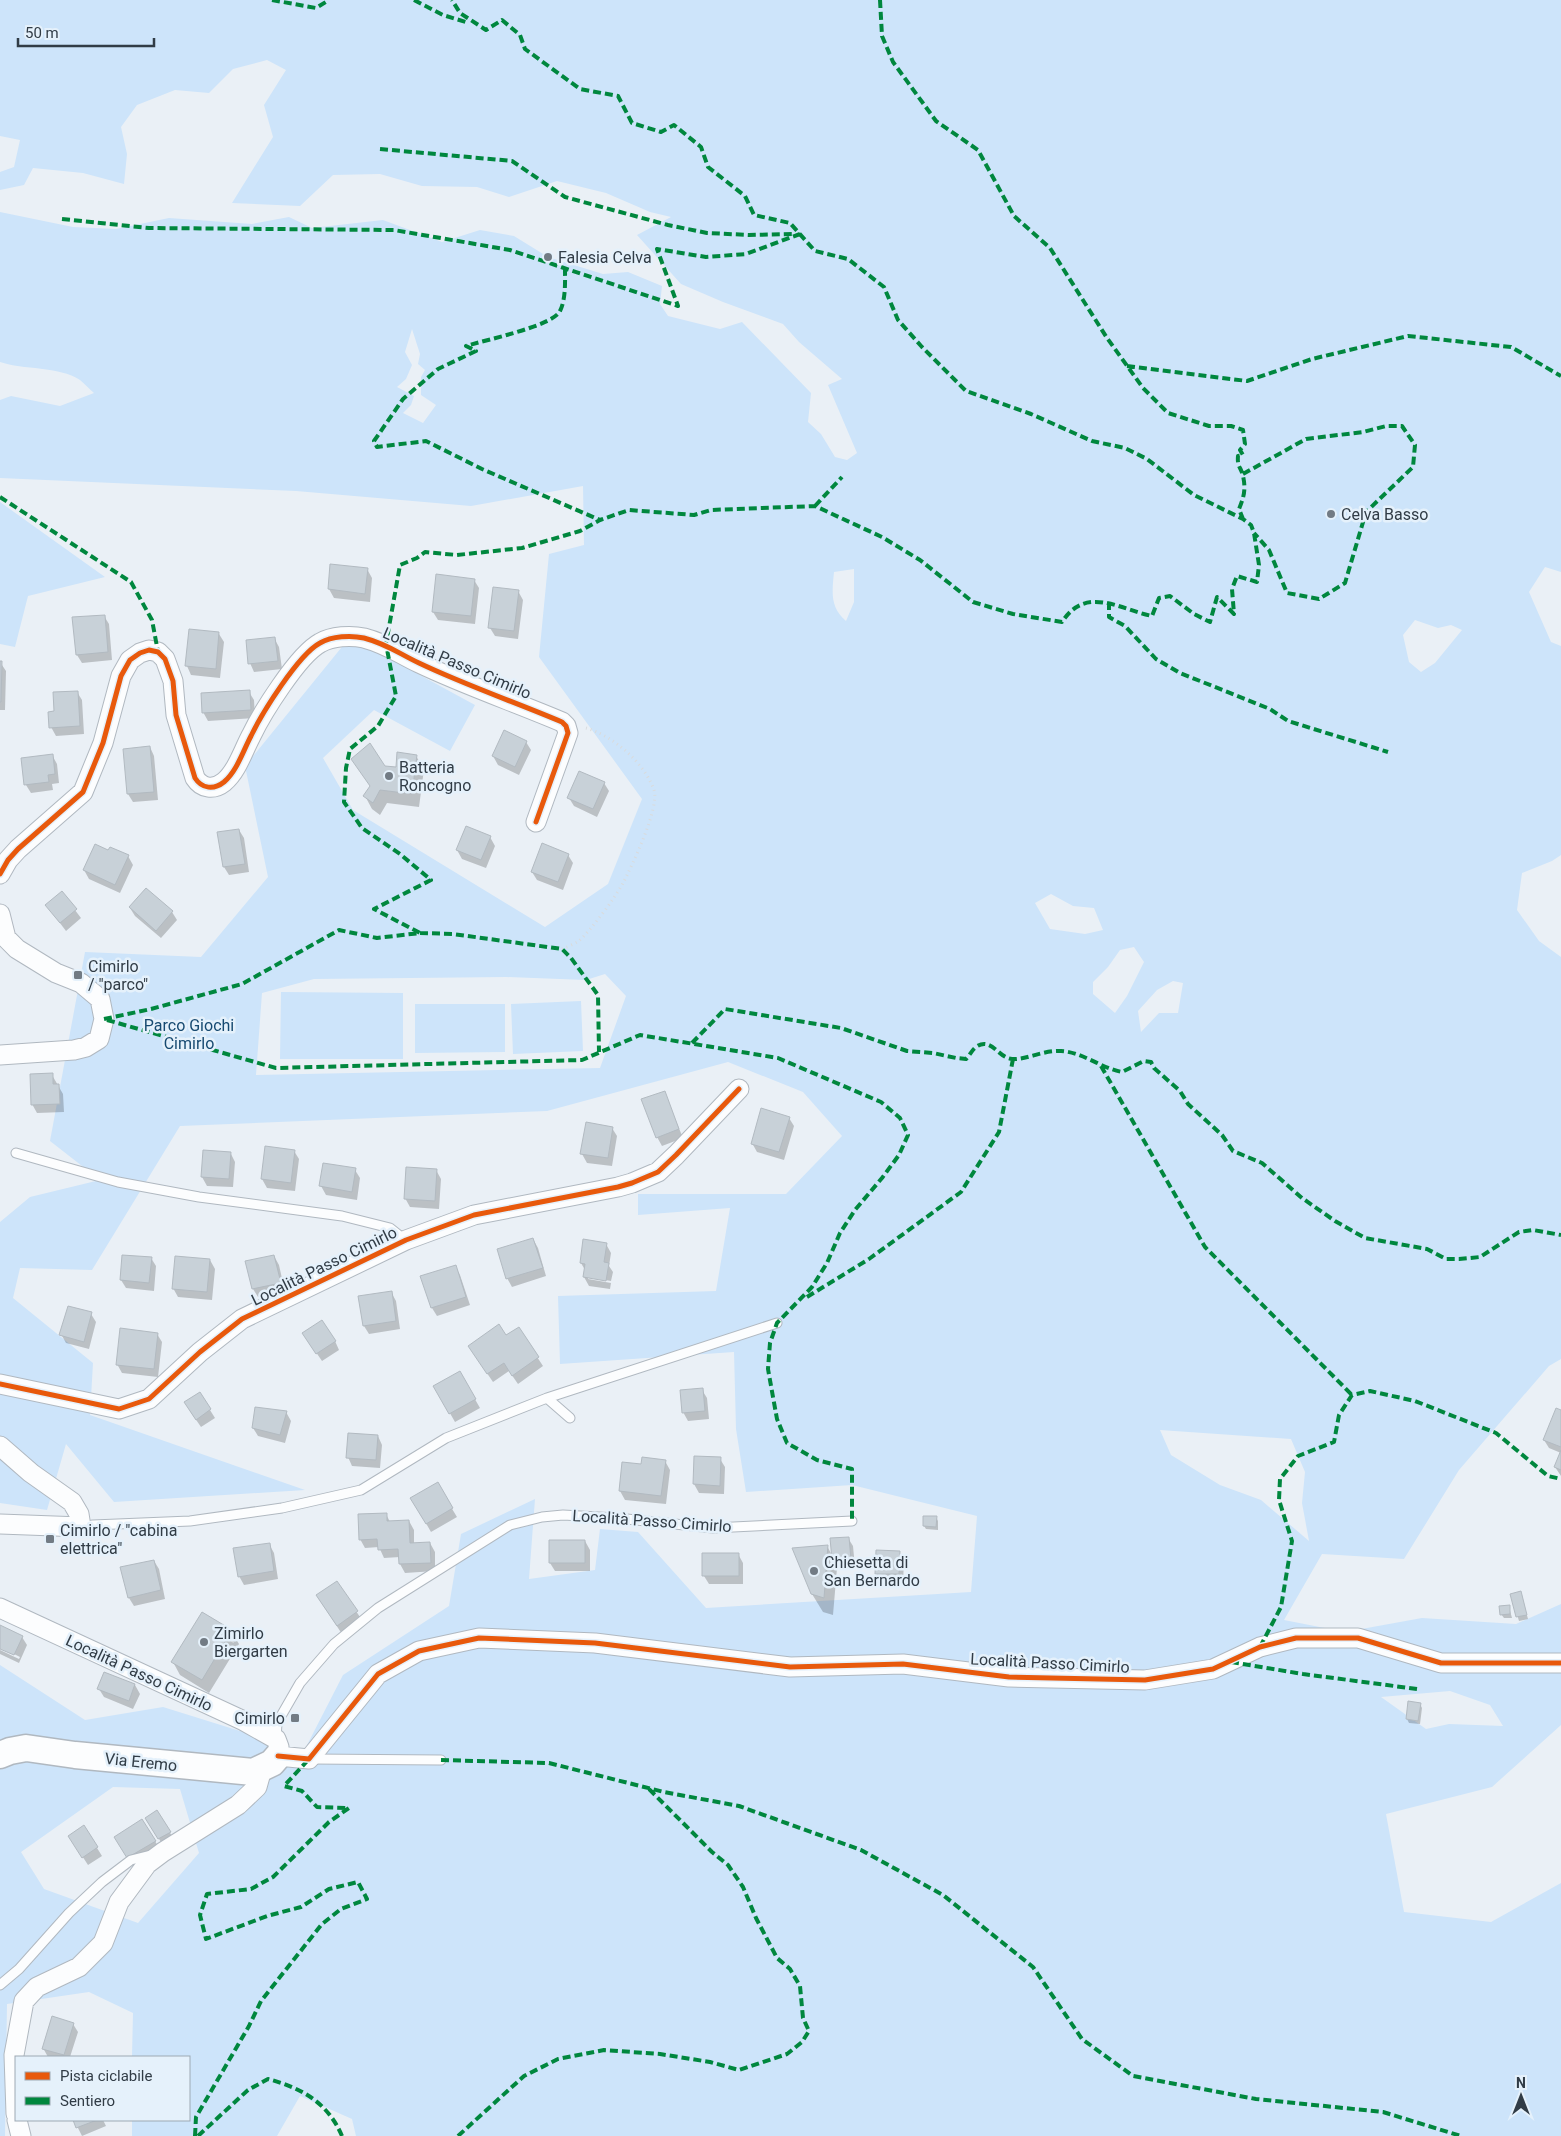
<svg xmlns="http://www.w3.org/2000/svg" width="1561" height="2136" font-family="Roboto,sans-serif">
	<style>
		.green { fill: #cde4fa; fill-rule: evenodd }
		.shadow { fill: #0003 }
		.building { fill: #c8d1d8; stroke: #b2bac1 }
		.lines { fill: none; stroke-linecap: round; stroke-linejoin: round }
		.lane-casing { stroke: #b0b8c0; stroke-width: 11 }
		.street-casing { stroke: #b0b8c0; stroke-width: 21 }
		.secondary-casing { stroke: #b0b8c0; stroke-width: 29 }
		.path { stroke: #d9dbdc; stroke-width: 3; stroke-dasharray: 1 4; stroke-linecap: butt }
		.lane { stroke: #fcfdfe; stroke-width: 9 }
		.street { stroke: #fcfdfe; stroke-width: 19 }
		.secondary { stroke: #fcfdfe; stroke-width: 26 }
		.quiet { stroke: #00873e; stroke-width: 4; stroke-dasharray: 8 4; stroke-linecap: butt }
		.cycleway-casing { stroke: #e5f1fb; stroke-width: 8 }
		.cycleway { stroke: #e8590c; stroke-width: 5 }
		.poi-dot { fill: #727b84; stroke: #e5f1fb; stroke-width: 2 }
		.labels { text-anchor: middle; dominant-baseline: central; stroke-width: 5; stroke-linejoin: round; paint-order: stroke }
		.poi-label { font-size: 16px; fill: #313c46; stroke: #e5f1fb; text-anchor: start }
		.street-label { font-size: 16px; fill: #313c46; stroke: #e5f1fb }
		.park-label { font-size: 16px; fill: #174a71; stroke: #e5f1fb }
	</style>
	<rect width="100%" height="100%" fill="#eaf0f6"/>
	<path class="green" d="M0,0H1561V572L1545,567L1529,592L1551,642L1561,646V855L1552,861L1522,873L1517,910L1539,941L1561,957V1359L1549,1366L1459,1470L1404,1559L1322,1554L1284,1620L1345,1632L1422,1618L1516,1624L1561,1604V1725L1492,1787L1386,1814L1404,1912L1491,1922L1561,1883V2136H356L352,2119L300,2096L277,2136H132V2120H189V2057H132L133,2013L89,1992L7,2004L5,2136H0V1665L85,1720L163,1707L304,1751L343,1675L449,1606L461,1534L535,1499L529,1579L595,1570L600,1529L638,1532L706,1608L971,1592L977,1516L852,1485L746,1492L736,1429L734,1352L560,1364L558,1296L716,1291L730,1208L638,1215V1194H786L842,1136L803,1092L728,1062L547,1111L180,1126L92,1270L20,1268L13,1298L93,1363L90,1415L305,1490L114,1502L66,1444L47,1510L0,1503V1222L30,1197L100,1180L50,1141L85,952L201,957L268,877L245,766L350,637L475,705L450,751L374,710L323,758L353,810L545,927L608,884L642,799L539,657L549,554L584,545L583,486L471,506L296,491L0,478V400L11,396L60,406L94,393C89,389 85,384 80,380C59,366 23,370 0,362V212L73,227L116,229L169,218L252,224L289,217L312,228L383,220L442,242L480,230L514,236L548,257L603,274L628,272L662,286L660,304L668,316L720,329L742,322L811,393L808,422L821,434L835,457L847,460L857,453L828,385L842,379L799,342L783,324L723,302L681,284L637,235L671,217L650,212L606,193L557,181L509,197L477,187L422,186L380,174L333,175L300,206L232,203L273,137L264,105L286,70L267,60L233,69L209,93L175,90L137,105L121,127L127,154L124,184L83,173L33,168L24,185L0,190V172L14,167L20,140L0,136ZM412,329L420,354L418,364L425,370L421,377V395L436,405L423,423L403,413L411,405L414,396L397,387L406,379L412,365L405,352ZM854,569V602L846,621C830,607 832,593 834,572ZM1415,620L1438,628L1451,625L1462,630L1435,663L1421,672L1409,662L1403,635ZM1051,894L1073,906L1094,908L1103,930L1085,934L1050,929L1035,903ZM1134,947L1144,962L1127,996L1115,1013L1093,994V982L1108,967L1120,950ZM605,974L626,996L600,1068L256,1075L262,993L314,979L506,977L586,980ZM1173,981L1183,983L1178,1013H1159L1141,1032L1138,1011L1157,990ZM1160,1430L1291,1439L1305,1472L1302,1503L1309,1541L1261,1500L1220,1485L1171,1455ZM1450,1691L1490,1705L1503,1726L1449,1724L1426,1729L1381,1697ZM113,1787L180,1789L199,1853L138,1923L44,1889L21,1852Z
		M0,502L105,577L28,596L15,647L0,644Z
		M281,992L403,993V1059H280Z
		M581,1001L583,1051L513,1054L511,1004Z
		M415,1004H505V1052L415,1053Z"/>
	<path class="shadow" d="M332,565L367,569L372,578L370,602L334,598L329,589Z
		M474,580L479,588L475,624L438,620L433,612Z
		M518,591L523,600L518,639L495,636L490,628Z
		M104,616L109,624L112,660L82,663L77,655Z
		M190,631L219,634L224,642L220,678L191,675L187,666Z
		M274,638L279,647L282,669L254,672L250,663Z
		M0,662L6,671L5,710H0Z
		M77,692L82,700L84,734L56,736L51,727L56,712Z
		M249,692L254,700L255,718L208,721L203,712Z
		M526,742L531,750L519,775L498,765L493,756Z
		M150,747L154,756L158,800L133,802L128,794Z
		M52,755L57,764L59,783L52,784L53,790L31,793L26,785Z
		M416,756L424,769L419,807L387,803L380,815L372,809L365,796L371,787L353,760L384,768H397Z
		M604,783L609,791L597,817L574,806L569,798Z
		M239,830L244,838L249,872L229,875L224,867Z
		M490,837L495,846L486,868L462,859L457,850Z
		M568,855L573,863L563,890L537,880L532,872Z
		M128,856L133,865L120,893L89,879L84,870Z
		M62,893L81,918L66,931L47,906Z
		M130,908L172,912L177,920L161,938L135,916Z
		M52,1075L63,1094L64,1112L37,1113L32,1104Z
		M664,1092L683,1138L662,1146L657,1137Z
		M789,1118L794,1126L784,1160L757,1152L752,1143Z
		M612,1128L617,1136L612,1166L587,1163L582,1154Z
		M294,1151L299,1159L295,1191L267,1188L262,1179Z
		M231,1154L235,1162L233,1187L207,1186L202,1177Z
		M355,1170L360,1178L357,1200L326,1195L321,1186Z
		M436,1170L441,1179L439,1209L410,1207L405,1198Z
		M533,1239L538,1248L546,1276L512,1287L507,1278Z
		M606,1244L611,1253L609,1266L613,1272L611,1281L588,1277V1279L611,1283L610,1289L589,1286L584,1277L585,1270L581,1263Z
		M274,1256L279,1265L285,1292L258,1297L253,1289L247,1262Z
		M151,1258L156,1266L154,1291L126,1288L121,1280Z
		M210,1260L215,1269L212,1300L178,1297L173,1288Z
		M455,1266L460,1275L470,1305L437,1316L432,1308L422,1277Z
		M391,1292L396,1301L400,1329L369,1334L364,1326Z
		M91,1314L96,1322L89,1349L66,1343L61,1334Z
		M518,1328L543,1366L518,1384L509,1371L493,1382L474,1354Z
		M157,1334L162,1342L158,1377L122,1373L117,1364Z
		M335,1341L339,1350L322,1361L309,1342Z
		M460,1373L480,1408L455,1422L435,1387Z
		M702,1390L707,1398L709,1419L688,1421L683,1412Z
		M210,1410L215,1418L201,1427L190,1411Z
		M286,1412L291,1421L285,1443L258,1436L253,1428Z
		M1561,1412V1453L1549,1448L1544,1440Z
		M378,1436L382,1445L380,1468L352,1466L348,1457Z
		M1561,1453V1476L1555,1467Z
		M695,1458L720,1459L725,1467L724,1494L699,1493L694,1484Z
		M665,1461L670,1470L666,1504L625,1500L620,1491L642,1466Z
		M437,1484L457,1517L431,1532L412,1499Z
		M386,1514L390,1522L409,1521L414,1530V1544L430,1543L435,1552V1571L405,1573L400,1564V1557L384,1558L379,1547L365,1548L360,1539Z
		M936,1517L938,1521V1530L926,1529L924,1526Z
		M848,1538L853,1546L855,1567L837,1568L833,1615L823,1612L812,1594L827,1546L833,1557Z
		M585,1541L590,1550V1571H555L550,1563Z
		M269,1544L274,1553L278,1579L244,1585L239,1576Z
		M899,1553L904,1561L903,1583L881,1582L876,1573Z
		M738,1554L743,1563V1584H709L704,1576Z
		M154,1561L159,1569L165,1599L134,1606L129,1598L122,1568Z
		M337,1583L362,1620L342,1634L317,1596Z
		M1511,1595L1522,1597L1528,1619L1519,1621Z
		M1509,1607L1512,1618H1504L1501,1614Z
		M0,1626L22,1637L27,1645L19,1663L0,1654V1650L19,1659L20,1657L0,1647Z
		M231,1631L239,1644L209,1693L180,1675L173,1662Z
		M105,1673L135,1685L140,1694L133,1709L104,1697L99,1689Z
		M1420,1704L1422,1708L1420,1724L1409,1723L1407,1719Z
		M157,1812L172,1836L161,1842L146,1819Z
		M84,1827L102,1856L88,1865L75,1845Z
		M155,1841L160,1850L133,1866L120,1845Z
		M73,2024L78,2032L70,2057H48L43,2048Z
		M74,2120H103L106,2126L82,2136Z"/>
	<path class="building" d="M330,564L368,568L365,594L328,589Z
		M436,574L475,579L471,616L432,612Z
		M493,587L519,590L514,631L488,628Z
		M105,615L108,652L76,655L72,617Z
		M189,629L219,632L216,669L185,666Z
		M275,637L278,661L248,664L246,640Z
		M0,661H2L1,702H0Z
		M250,690L251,710L202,713L201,693Z
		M78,691L80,726L49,728L48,712L54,711L53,692Z
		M504,730L527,741L515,767L492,756Z
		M370,743L385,766L396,767L397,752L417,755L412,794L380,790L373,803L363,796L370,786L351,759Z
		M150,746L154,792L127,794L123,749Z
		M53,754L55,774L48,775L49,782L24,785L21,758Z
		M579,771L605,782L593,809L567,798Z
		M466,826L491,836L481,860L456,850Z
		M239,829L245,864L223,867L217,832Z
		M542,843L569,854L558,882L531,872Z
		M95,844L108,850L110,847L129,855L115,885L83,870Z
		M146,888L173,911L156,931L129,907Z
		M62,891L77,909L60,923L45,905Z
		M53,1073V1084H59L60,1104L31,1105L30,1074Z
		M665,1091L679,1129L656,1138L641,1099Z
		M761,1108L790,1117L779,1152L751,1144Z
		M586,1122L613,1127L608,1158L580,1154Z
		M265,1146L295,1150L291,1183L261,1179Z
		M203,1150L231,1152L229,1179L201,1177Z
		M323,1163L356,1168L352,1192L319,1186Z
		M406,1167L437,1169L435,1201L404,1199Z
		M533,1238L543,1268L506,1279L497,1249Z
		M583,1239L607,1243L604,1262L609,1263L606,1281L583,1277L585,1264L580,1263Z
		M122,1255L152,1257L149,1283L120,1280Z
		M274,1255L281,1283L252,1289L245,1261Z
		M175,1256L210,1259L207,1292L172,1289Z
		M456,1265L466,1297L431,1308L420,1276Z
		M392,1291L396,1321L363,1326L358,1296Z
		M68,1306L92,1312L84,1342L59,1335Z
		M322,1320L336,1341L316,1354L302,1333Z
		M499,1324L506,1335L519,1327L539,1357L512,1376L504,1363L487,1374L468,1346Z
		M120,1328L158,1333L154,1369L116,1365Z
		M460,1371L476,1399L449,1414L433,1386Z
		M703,1388L705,1411L682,1413L680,1390Z
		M200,1392L211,1409L196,1420L184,1402Z
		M255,1407L287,1411L280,1435L252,1428Z
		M1556,1408L1561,1410V1447L1543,1440Z
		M348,1433L378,1435L376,1460L346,1458Z
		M1561,1450V1470L1554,1467Z
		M694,1456L721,1457L720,1486L693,1484Z
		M642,1457L666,1460L661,1496L619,1491L622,1462L641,1464Z
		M438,1482L453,1508L426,1524L410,1498Z
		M387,1513V1521L409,1520L410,1543L430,1542L431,1563L399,1564L398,1549L378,1550L377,1539L359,1540L358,1514Z
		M923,1516H937L936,1527L923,1526Z
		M849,1537L851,1559L832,1560L830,1538Z
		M549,1540H585V1563H549Z
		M270,1543L274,1571L238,1577L233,1548Z
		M828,1545L824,1598L811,1594L792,1548Z
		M876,1550L900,1551L899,1574H875Z
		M702,1553H739V1576H702Z
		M154,1560L161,1590L128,1598L120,1567Z
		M337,1581L358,1611L337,1626L316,1595Z
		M1521,1591L1527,1615L1516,1617L1510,1594Z
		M1510,1605V1614L1500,1615L1499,1606Z
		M202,1612L232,1630L202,1680L171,1662Z
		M0,1625L23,1636L14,1655L0,1649Z
		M104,1672L135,1684L129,1701L97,1689Z
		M1408,1701L1421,1703L1418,1721L1406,1719Z
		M157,1810L171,1832L158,1839L145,1818Z
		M142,1819L156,1841L127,1858L114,1837Z
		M84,1825L98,1847L82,1858L68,1836Z
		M52,2016L74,2023L64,2055L42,2049Z
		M73,2120H97L76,2128Z"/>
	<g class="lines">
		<g class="lane-casing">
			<path id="lane" d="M16,1153L118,1182L199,1197L342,1216L390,1228L405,1240
				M547,1398L570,1418
				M81,1527L93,1525L190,1521L282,1508L361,1490L446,1438L547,1398L777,1323
				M276,1739L277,1723L300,1683L334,1644L378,1608L510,1525L542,1517L563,1515L617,1518L713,1528L852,1521
				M311,1759L441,1760
				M0,1985L19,1969L69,1913L102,1882L131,1860L151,1855"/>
		</g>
		<g class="street-casing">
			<path id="street" d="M0,874L8,860L18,849L83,792L103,743L121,676L130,660L140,653L149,650L158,652L165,659L173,681L176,715L195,778C202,789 214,790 224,782C237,771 243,751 251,736C262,713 298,655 320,643C332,636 351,635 364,638C387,644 398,653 419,663C465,685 515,702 562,722L566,726L568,733L536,822
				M0,914L6,938L17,949L56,973L81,983L100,999L104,1019L99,1039L86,1047L74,1050L0,1055
				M0,1384L119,1409L149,1399L200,1352L242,1319L406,1240L474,1215L618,1187L632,1183L658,1172L676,1155L739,1089
				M0,1446L31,1473L72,1502L79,1514L81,1527L0,1524
				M0,1608L244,1721L276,1739L279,1747L278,1756L309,1759L378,1674L419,1651L479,1638L595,1643L790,1667L903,1664L1009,1677L1145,1680L1213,1669L1260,1647L1296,1638H1358L1441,1663H1561
				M16,2114L14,2055L24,2001L37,1987L79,1967L103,1943L119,1902L147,1864L163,1852L238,1805L257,1787L262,1769
				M17,2120L21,2136"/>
		</g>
		<g class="secondary-casing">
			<path id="secondary" d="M0,1755L10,1751L26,1748L75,1755L253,1772L272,1763L278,1756"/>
		</g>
		<path class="path" d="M562,949C567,947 574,944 579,941C592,929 615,898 623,883C632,866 660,807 654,790C644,762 613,736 586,728
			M217,1655L223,1658L237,1634"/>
		<use href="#lane" class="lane"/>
		<use href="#street" class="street"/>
		<use href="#secondary" class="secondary"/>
		<path class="quiet" d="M272,0L316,8L329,0
			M414,0L443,15L469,23
			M880,0L882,36L893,62L936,121L978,150L1014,216L1050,248L1107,338L1143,388L1168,413L1209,426H1231L1243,430L1245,444L1240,450L1243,455L1238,456C1237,467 1241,467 1243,476C1246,489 1244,497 1239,509L1243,519
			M380,149L512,161L565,197L668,225L707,233L749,235L792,234
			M62,219L149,228L394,230L510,250L678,306L657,249L706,257L746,254L800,234
			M565,268C565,281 566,299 560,311C553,326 485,340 466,346L476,351L438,369L403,399L374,441L377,447L426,441L482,469L600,520
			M1127,366L1247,381L1312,359L1408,336L1511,347L1561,376
			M1243,474L1306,439L1363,432L1386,426H1402L1415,445L1413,467L1366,512L1345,583L1319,599L1287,593L1269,550L1254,533
			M0,497L131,582L152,620L158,652
			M815,506L842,477
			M1109,602V617L1125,626L1156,659L1180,673L1270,709L1288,721L1388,752
			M420,933L453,934L562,949L571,958L598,995L599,1052
			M104,1019L151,1009L242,984L339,930L377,938L420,933L374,909L431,880L400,854L362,828L344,802L346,768L350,749L378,726L396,696L386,644L400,565L417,558L425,552L457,555L522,548L580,531L600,520L629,510L694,515L711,510L815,506L882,537L920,560L973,602L1013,614L1062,622C1086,585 1119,609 1152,616L1159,598L1170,596L1194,614L1210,622L1217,597L1234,614L1232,589L1237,576L1257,582L1259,565L1254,533L1251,525L1243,519L1194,495L1147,459L1125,448L1092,441L1031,414L966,391L922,347L898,320L884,287L848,259L815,251L790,223L754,215L745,196L708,167L701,147L674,125L661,132L632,123L618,96L580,89L525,49L520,35L502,20L486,30L460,13L452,0
			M107,1020L276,1068L582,1060L640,1035L778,1058L881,1102L900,1118L908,1135L899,1155L882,1178L855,1210L840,1233L827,1263L812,1287L777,1323L770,1343L768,1369L773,1397L777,1419L787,1443L817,1460L852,1469V1521
			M692,1043L725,1009L841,1028L907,1051L933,1053L956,1058L966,1059C970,1055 972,1050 976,1047C991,1036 998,1058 1012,1059C1026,1060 1043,1050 1061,1051C1082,1052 1101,1068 1122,1072L1144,1061L1151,1062L1154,1068L1180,1091L1188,1104L1222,1135L1233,1151L1262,1163L1302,1198L1335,1221L1365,1238L1427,1249L1446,1259H1459L1480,1257L1519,1232L1533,1230L1561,1235
			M1101,1066L1205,1247L1352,1395
			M807,1297L869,1259L961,1192L999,1132L1013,1059
			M1260,1647L1281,1607L1292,1541L1279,1500L1280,1479L1298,1456L1334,1442L1339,1415L1352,1395L1370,1391L1415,1401L1496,1433L1548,1476L1561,1479
			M1231,1662L1303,1674L1417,1689
			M441,1760L549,1763L664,1792L739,1806L861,1850L943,1895L1033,1967L1082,2039L1133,2076L1256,2099L1383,2112L1461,2136
			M195,2136L196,2117L249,2026L261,2001L322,1924L341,1909L367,1899L358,1882L329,1889L301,1907L267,1916L206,1939L200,1915L207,1894L251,1889L273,1877L329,1822L349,1808L317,1807L302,1791L284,1786L309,1759
			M198,2136L248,2090L268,2079C302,2088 328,2103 342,2136
			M458,2136L524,2076L558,2059L604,2050L660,2054L710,2062L739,2070L787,2054L802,2042L809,2031L803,2018L800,1986L790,1969L777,1958L756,1918L743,1887L728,1865L712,1852L648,1788"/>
		<g class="cycleway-casing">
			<path id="cycleway" d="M0,874L8,860L18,849L83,792L103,743L121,676L130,660L140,653L149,650L158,652L165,659L173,681L176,715L195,778C202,789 214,790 224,782C237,771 243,751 251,736C262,713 298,655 320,643C332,636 351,635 364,638C387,644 398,653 419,663C465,685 515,702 562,722L566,726L568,733L536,822
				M0,1384L119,1409L149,1399L200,1352L242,1319L406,1240L474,1215L618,1187L632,1183L658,1172L676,1155L739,1089
				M278,1756L309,1759L378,1674L419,1651L479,1638L595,1643L790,1667L903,1664L1009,1677L1145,1680L1213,1669L1260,1647L1296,1638H1358L1441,1663H1561"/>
		</g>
		<use href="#cycleway" class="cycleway"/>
	</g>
	<g class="poi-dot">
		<circle cx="548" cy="257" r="5"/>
		<circle cx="1331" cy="514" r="5"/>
		<circle cx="389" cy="776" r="5"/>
		<rect x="73" y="970" width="10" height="10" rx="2.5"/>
		<rect x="45" y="1534" width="10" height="10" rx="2.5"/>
		<circle cx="814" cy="1571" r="5"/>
		<circle cx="204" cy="1642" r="5"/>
		<rect x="290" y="1713" width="10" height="10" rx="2.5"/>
	</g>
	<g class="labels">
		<g class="poi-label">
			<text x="558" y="257">Falesia Celva</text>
			<text x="1341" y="514">Celva Basso</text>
			<text x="399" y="767">Batteria<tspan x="399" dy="18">Roncogno</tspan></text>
			<text x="88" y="966">Cimirlo<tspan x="88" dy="18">/ "parco"</tspan></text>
			<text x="60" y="1530">Cimirlo / "cabina<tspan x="60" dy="18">elettrica"</tspan></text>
			<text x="824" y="1562">Chiesetta di<tspan x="824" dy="18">San Bernardo</tspan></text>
			<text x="214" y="1633">Zimirlo<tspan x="214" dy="18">Biergarten</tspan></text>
			<text x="285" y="1718" text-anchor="end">Cimirlo</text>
		</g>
		<g class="street-label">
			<text transform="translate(457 663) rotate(23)">Località Passo Cimirlo</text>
			<text transform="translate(324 1266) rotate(-26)">Località Passo Cimirlo</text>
			<text transform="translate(652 1521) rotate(4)">Località Passo Cimirlo</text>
			<text transform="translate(1050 1663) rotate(3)">Località Passo Cimirlo</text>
			<text transform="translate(139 1673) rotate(25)">Località Passo Cimirlo</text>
			<text transform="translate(141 1762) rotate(6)">Via Eremo</text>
		</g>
		<g class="park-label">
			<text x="189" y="1025">Parco Giochi<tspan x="189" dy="18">Cimirlo</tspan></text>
		</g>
	</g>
	<rect x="15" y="2056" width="175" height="65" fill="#e5f1fb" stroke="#9da9b3"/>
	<rect x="25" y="2072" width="25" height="8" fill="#e8590c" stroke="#9da9b3"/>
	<text x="60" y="2081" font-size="15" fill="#313c46">Pista ciclabile</text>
	<rect x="25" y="2097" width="25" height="8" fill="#00873e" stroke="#9da9b3"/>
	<text x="60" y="2106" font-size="15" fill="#313c46">Sentiero</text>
	<g transform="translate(1521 2096)" stroke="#e5f1fb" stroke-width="4" paint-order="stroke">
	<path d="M0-4L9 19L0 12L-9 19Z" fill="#313c46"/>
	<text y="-8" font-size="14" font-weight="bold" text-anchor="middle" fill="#313c46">N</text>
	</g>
	<path d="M18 38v8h136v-8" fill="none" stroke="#313c46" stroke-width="2.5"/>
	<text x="25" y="38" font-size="15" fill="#313c46" stroke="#e5f1fb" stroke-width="4" paint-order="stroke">50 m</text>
</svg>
